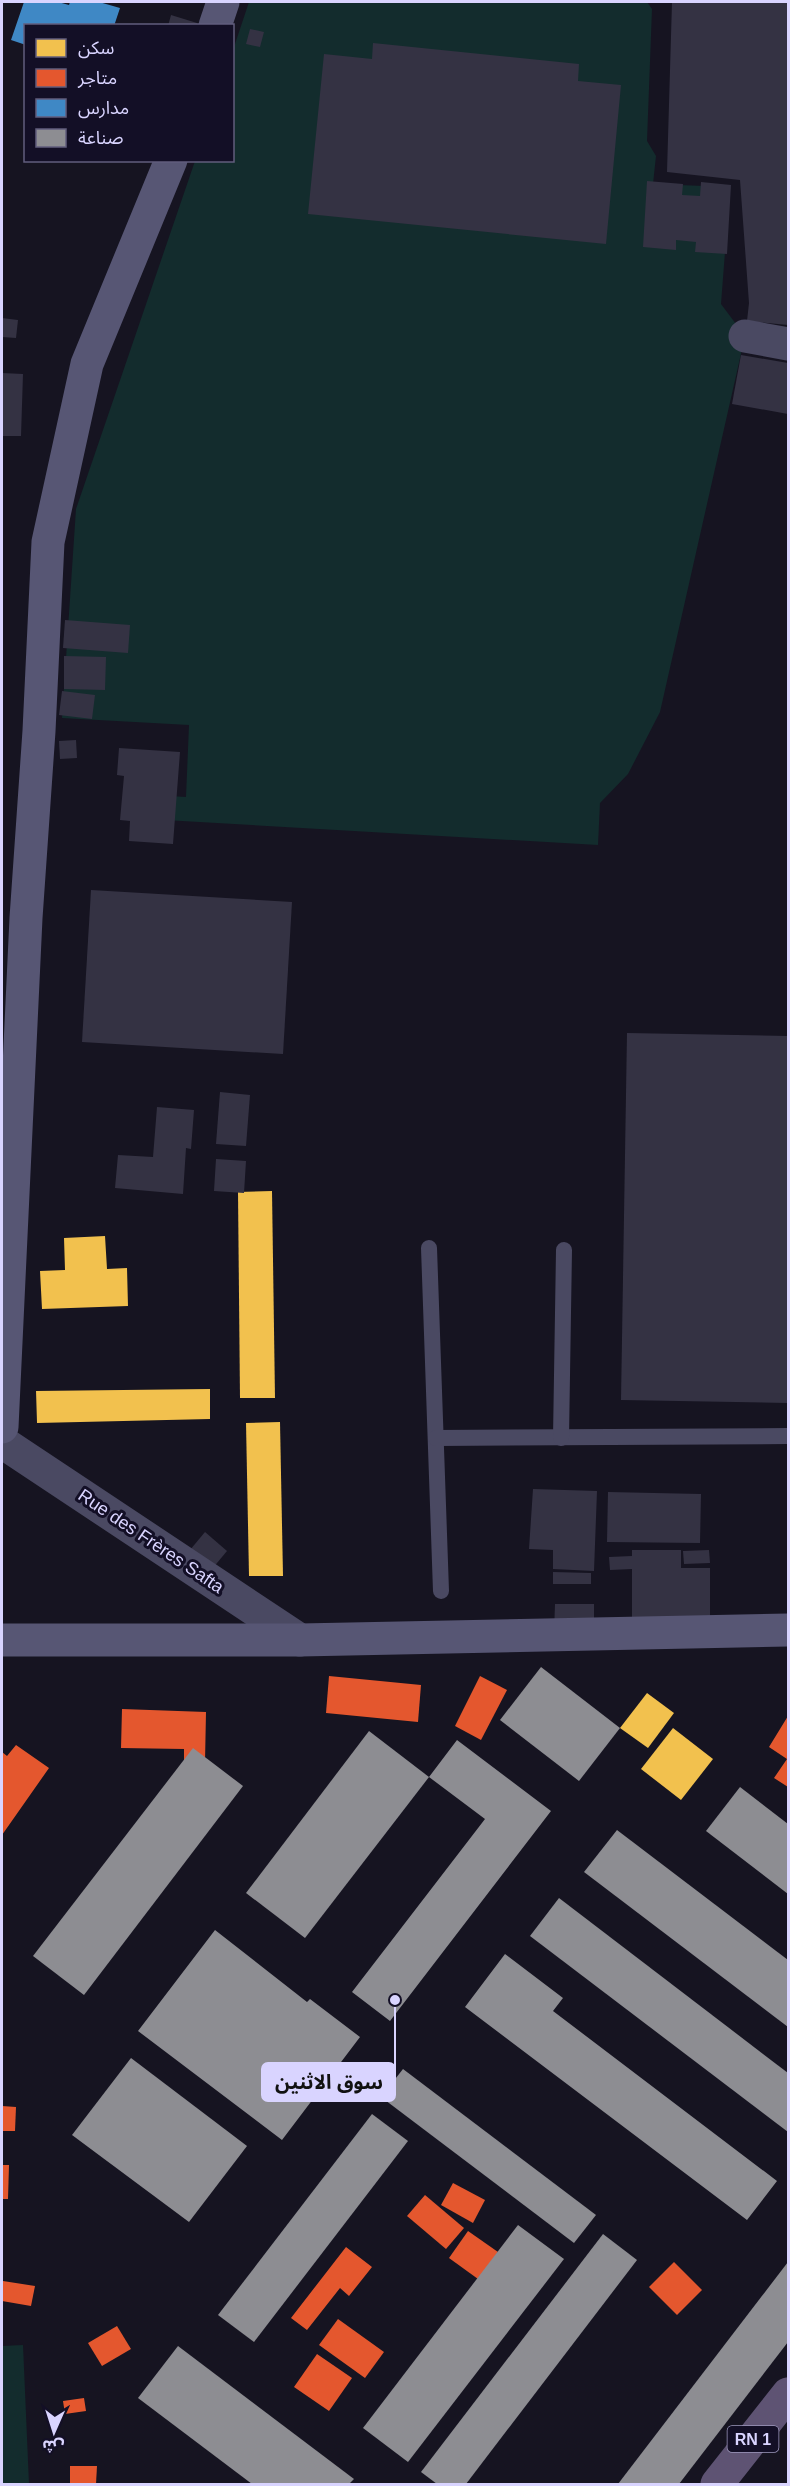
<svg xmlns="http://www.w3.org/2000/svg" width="790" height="2486" font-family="Arial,'Noto Sans Arabic',sans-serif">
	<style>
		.green { fill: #132c2d }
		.homes { fill: #f2c14e }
		.shops { fill: #e4572e }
		.schools { fill: #3f88c5 }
		.industry { fill: #8d8d92 }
		.building { fill: #343243 }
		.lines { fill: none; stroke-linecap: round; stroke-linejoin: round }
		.service { stroke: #4a4962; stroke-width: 16 }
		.minor { stroke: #4a4962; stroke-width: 33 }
		.secondary { stroke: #575674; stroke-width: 33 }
		.primary { stroke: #5e5373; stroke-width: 33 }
		.labels { text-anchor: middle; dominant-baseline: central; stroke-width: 6; stroke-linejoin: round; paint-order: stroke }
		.shield { fill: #130f26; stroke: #9e99be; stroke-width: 1.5 }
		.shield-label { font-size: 16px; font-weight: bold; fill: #d9d4ff }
		.street-label { font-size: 18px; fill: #d9d4ff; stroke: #130f26 }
		.leader { fill: none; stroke: #d9d4ff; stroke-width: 2 }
		.callout-dot { fill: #d9d4ff; stroke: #130f26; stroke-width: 2 }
		.callout { fill: #d9d4ff; stroke: #d9d4ff; stroke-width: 2 }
		.callout-label { font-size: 20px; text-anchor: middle; font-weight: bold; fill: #111 }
	</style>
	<rect width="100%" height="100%" fill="#161421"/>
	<g class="green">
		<path d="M249,2H647L652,9L647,141L656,156L653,184L730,187L721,304L745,336L660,712L628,774L600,803L598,845L130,818L135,794L186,797L189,725L62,718L76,509L195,161L232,160L233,50Z"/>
		<path d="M23,2345L29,2484H2V2346Z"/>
	</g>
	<g class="homes">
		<path d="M272,1191L275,1398H240L238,1192Z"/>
		<path d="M105,1236L107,1269L127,1268L128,1306L42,1309L40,1271L65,1270L64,1238Z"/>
		<path d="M210,1389V1419L37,1423L36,1391Z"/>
		<path d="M280,1422L283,1576H249L246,1423Z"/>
		<path d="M647,1693L674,1713L648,1748L620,1728Z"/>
		<path d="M673,1728L713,1759L681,1800L641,1769Z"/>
	</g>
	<g class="shops">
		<path d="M329,1676L421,1685L418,1722L326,1713Z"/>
		<path d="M480,1676L507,1690L481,1740L455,1726Z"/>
		<path d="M122,1709L206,1712L205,1762L184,1761V1749L121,1748Z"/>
		<path d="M788,1716V1787L774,1778L787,1759L769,1747Z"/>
		<path d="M16,1745L49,1768L2,1835V1752L7,1756Z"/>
		<path d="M2,2106L16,2107L15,2131H2Z"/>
		<path d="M2,2165H9L8,2199H2Z"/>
		<path d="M453,2183L485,2200L473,2223L441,2205Z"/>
		<path d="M425,2195L464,2228L446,2249L407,2216Z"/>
		<path d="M468,2231L498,2252L478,2279L449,2258Z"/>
		<path d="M346,2247L372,2267L349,2296L340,2288L307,2330L291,2318Z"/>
		<path d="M674,2262L702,2290L677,2315L649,2287Z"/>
		<path d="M3,2281L35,2286L31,2306L2,2301Z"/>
		<path d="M338,2319L384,2352L365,2378L319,2345Z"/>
		<path d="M117,2326L131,2349L102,2366L88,2343Z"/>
		<path d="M317,2354L352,2378L329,2411L294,2387Z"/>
		<path d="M84,2398L86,2411L65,2414L63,2401Z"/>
		<path d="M70,2466H97L96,2484H70Z"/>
	</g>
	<path class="schools" d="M24,2H58L69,5L70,2H99L120,8L114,26H26V45L11,40Z"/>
	<g class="industry">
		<path d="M541,1667L620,1728L579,1781L500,1720Z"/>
		<path d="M369,1731L429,1777L305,1938L246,1893Z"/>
		<path d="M457,1740L551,1811L390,2021L352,1992L485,1819L429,1777Z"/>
		<path d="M193,1748L243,1786L84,1995L33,1956Z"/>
		<path d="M740,1787L788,1824V1894L706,1831Z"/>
		<path d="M617,1830L788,1960V2027L584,1872Z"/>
		<path d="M559,1898L788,2073V2132L530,1936Z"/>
		<path d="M215,1930L307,2002L310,1999L360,2037L282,2140L138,2031Z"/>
		<path d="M505,1954L563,1998L553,2011L777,2181L747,2220L465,2007Z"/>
		<path d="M131,2058L247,2146L189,2222L72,2135Z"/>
		<path d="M403,2069L596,2215L574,2243L381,2097Z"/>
		<path d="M372,2114L408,2141L254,2342L218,2315Z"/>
		<path d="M518,2225L564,2259L408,2462L363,2428Z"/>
		<path d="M603,2234L637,2260L466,2484H437L421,2472Z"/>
		<path d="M788,2262V2342L679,2484H618Z"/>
		<path d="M178,2346L354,2479L349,2484H252L138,2398Z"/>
	</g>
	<g class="building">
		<path d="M672,2H788V325L747,321L749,303L740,180L667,172Z"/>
		<path d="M171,15L197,23V26H168Z"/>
		<path d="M250,29L264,32L260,47L246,44Z"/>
		<path d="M373,43L579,64L578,81L621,85L606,244L308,214L324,54L372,59Z"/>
		<path d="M647,181L683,184L682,195L700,196L701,182L731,185L727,254L695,252L696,242L676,240V250L643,247Z"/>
		<path d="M2,318L18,320L16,338L2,337Z"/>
		<path d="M741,355L788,363V414L732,404Z"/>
		<path d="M2,373L23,374L21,436H2Z"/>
		<path d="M65,620L130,625L128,653L63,648Z"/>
		<path d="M64,656L106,657L105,690L64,689Z"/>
		<path d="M62,691L95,695L92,719L59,715Z"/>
		<path d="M76,740L77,758L60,759L59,741Z"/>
		<path d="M119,748L180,752L173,844L129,841L130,821L120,820L124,776L117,775Z"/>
		<path d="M91,890L292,902L283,1054L82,1042Z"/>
		<path d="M627,1033L788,1036V1403L621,1400Z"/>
		<path d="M220,1092L250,1095L246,1146L216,1144Z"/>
		<path d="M157,1107L194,1110L191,1149L186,1148L183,1194L115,1188L118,1155L153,1157Z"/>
		<path d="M216,1159L246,1161L244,1193L214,1191Z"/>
		<path d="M533,1489L597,1491L594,1571L553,1569V1550L529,1549Z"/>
		<path d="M608,1492L701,1494L700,1543L607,1542Z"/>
		<path d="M205,1532L227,1551L212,1569L190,1550Z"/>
		<path d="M632,1550H681V1568H710V1630L632,1633V1569L610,1570L609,1557L632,1556Z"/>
		<path d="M709,1550L710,1563L684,1564L683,1551Z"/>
		<path d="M553,1572L591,1573V1584H553Z"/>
		<path d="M555,1604H594V1632H554Z"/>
	</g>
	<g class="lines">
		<g class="service">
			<path d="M429,1248L441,1591"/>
			<path d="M436,1438L788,1436"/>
			<path d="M561,1438L564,1250"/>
		</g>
		<g class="minor">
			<path d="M745,336L788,344"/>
			<path d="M2,1442L300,1640"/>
		</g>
		<g class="secondary">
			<path d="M215,26L223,2"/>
			<path d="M2,1427L26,918L39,731L48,542L87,364L171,160"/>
			<path d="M2,1640H300L788,1630"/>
		</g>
		<path class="primary" d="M717,2484L788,2394"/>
	</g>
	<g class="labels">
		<rect class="shield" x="727.5" y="2426" width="51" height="26" rx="4.5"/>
		<g class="shield-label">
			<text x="753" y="2439">RN 1</text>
		</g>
		<g class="street-label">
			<text transform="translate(151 1541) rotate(34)">Rue des Frères Safta</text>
		</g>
	</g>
	<path class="leader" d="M395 2000L395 2082"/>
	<circle class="callout-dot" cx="395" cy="2000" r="6"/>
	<rect class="callout" x="262" y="2063" width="133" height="38" rx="6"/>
	<g class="callout-label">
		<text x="329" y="2089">ﺳﻮق اﻻﺛﻨﻴﻦ</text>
	</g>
	<rect width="790" height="2486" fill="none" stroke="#d9d4ff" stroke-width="6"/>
	<rect x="24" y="24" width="210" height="138" fill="#130f26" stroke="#625e7d" stroke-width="1.5"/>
	<rect x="36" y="39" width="30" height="18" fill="#f2c14e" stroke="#625e7d" stroke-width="1.5"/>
	<text x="78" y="54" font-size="18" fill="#d9d4ff">سكن</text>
	<rect x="36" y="69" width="30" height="18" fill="#e4572e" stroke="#625e7d" stroke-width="1.5"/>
	<text x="78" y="84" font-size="18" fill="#d9d4ff">متاجر</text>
	<rect x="36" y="99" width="30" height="18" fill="#3f88c5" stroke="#625e7d" stroke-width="1.5"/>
	<text x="78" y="114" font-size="18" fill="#d9d4ff">مدارس</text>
	<rect x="36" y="129" width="30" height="18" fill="#8d8d92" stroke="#625e7d" stroke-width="1.5"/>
	<text x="78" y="144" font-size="18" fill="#d9d4ff">صناعة</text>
	<g transform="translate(54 2432) rotate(183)" stroke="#130f26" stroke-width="4.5" paint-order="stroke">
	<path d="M0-4.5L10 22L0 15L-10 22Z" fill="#d9d4ff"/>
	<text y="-9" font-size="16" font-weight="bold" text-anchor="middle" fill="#d9d4ff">ش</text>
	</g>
</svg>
